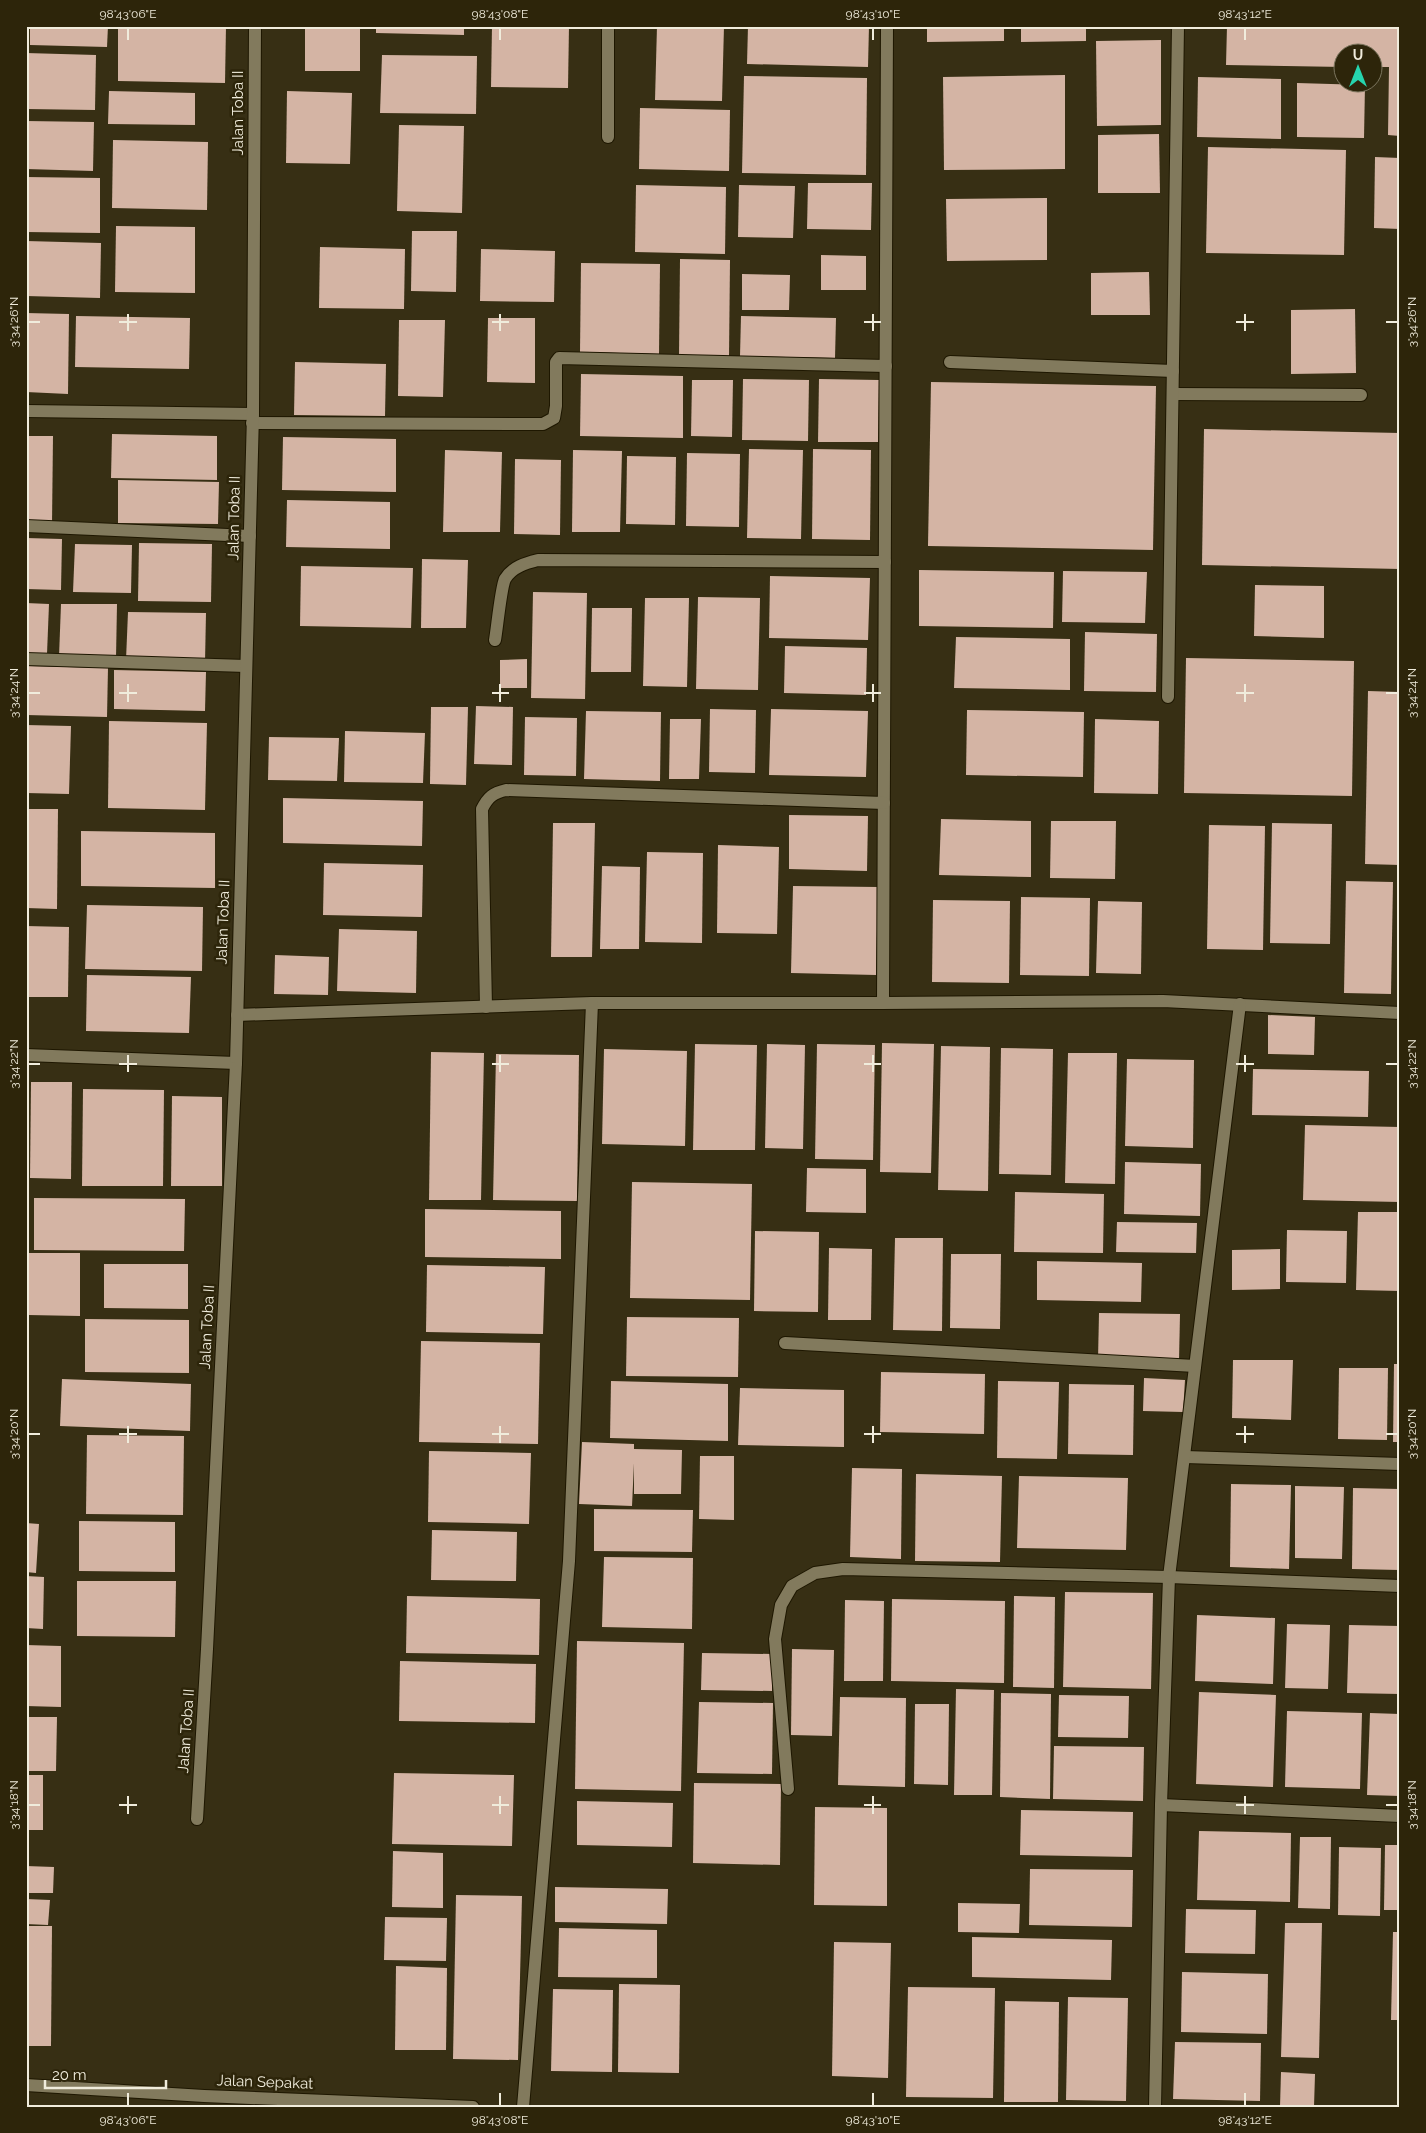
<svg xmlns="http://www.w3.org/2000/svg" width="1426" height="2133" font-family="Raleway,sans-serif">
	<style>
		.building { fill: #d4b4a4 }
		.lines { fill: none; stroke-linecap: round; stroke-linejoin: round }
		.minor-casing { stroke: #1e1700; stroke-width: 14 }
		.minor { stroke: #827a5d; stroke-width: 12 }
		.ticks { fill: none; stroke: #f0ecdc; stroke-width: 2 }
		.labels { text-anchor: middle; dominant-baseline: central; stroke-width: 5; stroke-linejoin: round; paint-order: stroke }
		.street-label { font-size: 15px; fill: #f0ecdc; stroke: #2d250a }
		.neatline { fill: none; stroke: #f0ecdc; stroke-width: 2 }
		.ticks-label { font-size: 12px; text-anchor: middle; fill: #f0ecdc }
	</style>
	<rect width="100%" height="100%" fill="#372f14"/>
	<g class="building">
		<path d="M30,26H108L107,47L30,45Z"/>
		<path d="M118,26H226L225,83L118,81Z"/>
		<rect x="305" y="26" width="55" height="45"/>
		<path d="M376,26H464V35L376,33Z"/>
		<path d="M492,26H569L568,88L491,87Z"/>
		<path d="M657,26H724L722,101L655,100Z"/>
		<path d="M748,26H869L868,67L747,64Z"/>
		<path d="M927,26H1004V41L927,42Z"/>
		<path d="M1021,26H1086V41L1021,42Z"/>
		<path d="M1227,26H1400V136L1388,135L1389,67H1374V52H1344V67L1226,65Z"/>
		<path d="M1161,40V125L1097,126L1096,41Z"/>
		<path d="M26,53L96,55L95,110L26,109Z"/>
		<path d="M382,55L477,56L476,114L380,113Z"/>
		<path d="M1065,75V169L944,170L943,77Z"/>
		<path d="M744,76L867,78L866,175L742,173Z"/>
		<path d="M1198,77L1281,79V139L1197,137Z"/>
		<path d="M1297,83L1365,85L1364,138L1297,137Z"/>
		<path d="M109,91L195,93V125L108,124Z"/>
		<path d="M287,91L352,93L350,164L286,163Z"/>
		<path d="M640,108L730,110L729,171L639,169Z"/>
		<path d="M26,121L94,122L93,171L26,169Z"/>
		<path d="M399,125L464,126L462,213L397,211Z"/>
		<path d="M1159,134L1160,193H1098V135Z"/>
		<path d="M113,140L208,142L207,210L112,208Z"/>
		<path d="M1208,147L1346,150L1344,255L1206,253Z"/>
		<path d="M1375,157L1400,158V229L1374,228Z"/>
		<path d="M26,177L100,178V233L26,232Z"/>
		<path d="M808,183H872L871,230L807,229Z"/>
		<path d="M636,185L726,187L725,254L635,252Z"/>
		<path d="M739,185L795,186L793,238L738,237Z"/>
		<path d="M1047,198V260L947,261L946,199Z"/>
		<path d="M116,226L195,227V293L115,292Z"/>
		<path d="M412,231H457L456,292L411,291Z"/>
		<path d="M26,241L101,243L100,298L26,296Z"/>
		<path d="M320,247L405,249L404,309L319,308Z"/>
		<path d="M481,249L555,251L554,302L480,301Z"/>
		<path d="M821,255L866,256V290H821Z"/>
		<path d="M680,259L730,260L729,356L679,355Z"/>
		<path d="M581,263L660,264L659,354L580,352Z"/>
		<path d="M1149,272L1150,315H1091V273Z"/>
		<path d="M742,274L790,275L789,310H742Z"/>
		<path d="M1355,309L1356,373L1291,374V310Z"/>
		<path d="M26,313L69,314L68,394L26,392Z"/>
		<path d="M76,316L190,318L189,369L75,367Z"/>
		<path d="M741,316L836,318L835,358L740,356Z"/>
		<path d="M488,318H535V383L487,382Z"/>
		<path d="M399,320H445L443,397L398,396Z"/>
		<path d="M295,362L386,364L385,416L294,415Z"/>
		<path d="M581,374L683,376V438L580,436Z"/>
		<path d="M743,379L809,380L808,441L742,440Z"/>
		<path d="M819,379L879,380L878,442H818Z"/>
		<path d="M692,380H733L732,437L691,436Z"/>
		<path d="M931,382L1156,386L1153,550L928,546Z"/>
		<path d="M1204,429L1400,433V569L1202,565Z"/>
		<path d="M112,434L217,436V480L111,478Z"/>
		<path d="M26,436H53L52,524L26,523Z"/>
		<path d="M283,437L396,439V492L282,490Z"/>
		<path d="M749,449L803,450L801,539L747,538Z"/>
		<path d="M813,449L871,450L870,540L812,539Z"/>
		<path d="M445,450L502,452L500,532H443Z"/>
		<path d="M573,450L622,451L620,532H572Z"/>
		<path d="M687,453L740,454L739,527L686,526Z"/>
		<path d="M627,456L676,457L675,525L626,524Z"/>
		<path d="M515,459L561,460L560,535L514,534Z"/>
		<path d="M118,480L219,482L218,524L118,523Z"/>
		<path d="M287,500L390,502V549L286,547Z"/>
		<path d="M26,538L62,539L61,590L26,589Z"/>
		<path d="M139,543L212,544L211,602L138,601Z"/>
		<path d="M75,544L132,545L131,593L73,592Z"/>
		<path d="M422,559L468,560L466,628H421Z"/>
		<path d="M301,566L413,568L411,628L300,626Z"/>
		<path d="M919,570L1054,572L1053,628L919,626Z"/>
		<path d="M1063,571L1147,572L1145,623L1062,622Z"/>
		<path d="M770,576L870,578L868,640L769,638Z"/>
		<path d="M1255,585L1324,586V638L1254,636Z"/>
		<path d="M533,592L587,593L585,699L531,698Z"/>
		<path d="M698,597L760,598L758,690L696,689Z"/>
		<path d="M645,598H689L687,687L643,686Z"/>
		<path d="M26,603L49,604L47,654H26Z"/>
		<path d="M61,604H117L116,658L59,657Z"/>
		<path d="M592,608H632L631,672H591Z"/>
		<path d="M128,612L206,613L205,662L126,660Z"/>
		<path d="M1085,632L1157,634L1156,692L1084,691Z"/>
		<path d="M956,637L1070,639V690L954,688Z"/>
		<path d="M785,646L867,648L866,695L784,693Z"/>
		<path d="M1186,658L1354,661L1352,796L1184,793Z"/>
		<path d="M527,659V688H500V660Z"/>
		<path d="M26,666L108,668L107,717L26,715Z"/>
		<path d="M114,670L206,672L205,711L114,709Z"/>
		<path d="M1368,691L1400,692V865L1365,864Z"/>
		<path d="M476,706L513,707L512,765L474,764Z"/>
		<path d="M431,707H468L466,785L430,784Z"/>
		<path d="M710,709L756,710L755,773L709,772Z"/>
		<path d="M771,709L868,711L866,777L769,775Z"/>
		<path d="M967,710L1084,712L1083,777L966,775Z"/>
		<path d="M586,711L661,712L660,781L584,779Z"/>
		<path d="M525,717L577,718L576,776L524,775Z"/>
		<path d="M670,719H701L699,779H669Z"/>
		<path d="M1095,719L1159,721L1158,794L1094,793Z"/>
		<path d="M109,721L207,723L205,810L108,808Z"/>
		<path d="M26,725L71,726L69,794L26,793Z"/>
		<path d="M345,731L425,733L423,783L344,782Z"/>
		<path d="M269,737L339,738L337,781L268,780Z"/>
		<path d="M283,798L423,801L422,846L283,843Z"/>
		<path d="M26,809H58L57,909L26,908Z"/>
		<path d="M789,815L868,816L867,871L789,869Z"/>
		<path d="M941,819L1031,821V877L939,875Z"/>
		<path d="M1051,821H1116L1115,879L1050,878Z"/>
		<path d="M553,823H595L592,957H551Z"/>
		<path d="M1272,823L1332,824L1330,944L1270,943Z"/>
		<path d="M1209,825L1265,826L1263,950L1207,949Z"/>
		<path d="M81,831L215,833V888L81,886Z"/>
		<path d="M718,845L779,847L777,934L717,933Z"/>
		<path d="M647,852L703,853L702,943L645,942Z"/>
		<path d="M324,863L423,865L422,917L323,915Z"/>
		<path d="M602,866L640,867L639,949H600Z"/>
		<path d="M1346,881L1393,882L1391,994L1344,993Z"/>
		<path d="M793,886L878,887L876,975L791,973Z"/>
		<path d="M1398,890H1400V995H1397Z"/>
		<path d="M1021,897L1090,898L1089,976L1020,975Z"/>
		<path d="M933,900L1010,901L1009,983L932,982Z"/>
		<path d="M1098,901L1142,902L1141,974L1096,973Z"/>
		<path d="M87,905L203,907L202,971L85,969Z"/>
		<path d="M26,926L69,927L68,997H26Z"/>
		<path d="M339,929L417,931L416,993L337,991Z"/>
		<path d="M275,955L329,957L328,995L274,994Z"/>
		<path d="M87,975L191,977L189,1033L86,1031Z"/>
		<path d="M1268,1015L1315,1017L1314,1055L1268,1054Z"/>
		<path d="M882,1043L934,1044L931,1173L880,1172Z"/>
		<path d="M695,1044L757,1045L755,1150H693Z"/>
		<path d="M767,1044L805,1045L803,1149L765,1148Z"/>
		<path d="M817,1044L875,1045L873,1160L815,1159Z"/>
		<path d="M941,1046L990,1047L988,1191L938,1190Z"/>
		<path d="M1001,1048L1053,1049L1051,1175L999,1174Z"/>
		<path d="M604,1049L687,1051L685,1146L602,1144Z"/>
		<path d="M431,1052L484,1053L481,1200H429Z"/>
		<path d="M1068,1053H1117L1115,1184L1065,1183Z"/>
		<path d="M496,1054L579,1055L577,1201L493,1200Z"/>
		<path d="M1127,1059L1194,1060L1193,1148L1125,1146Z"/>
		<path d="M1253,1069L1369,1071L1368,1117L1252,1115Z"/>
		<path d="M31,1082H72L71,1179L30,1178Z"/>
		<path d="M83,1089L164,1090L163,1186H82Z"/>
		<path d="M172,1096L222,1097V1186H171Z"/>
		<path d="M1305,1125L1400,1127V1202L1303,1200Z"/>
		<path d="M1125,1162L1201,1164L1200,1216L1124,1214Z"/>
		<path d="M807,1168L866,1169V1213L806,1212Z"/>
		<path d="M632,1182L752,1184L750,1300L630,1298Z"/>
		<path d="M1015,1192L1104,1194L1103,1253L1014,1252Z"/>
		<path d="M34,1198L185,1199L184,1251L34,1250Z"/>
		<path d="M425,1209L561,1211V1259L425,1257Z"/>
		<path d="M1358,1212H1400V1291L1356,1290Z"/>
		<path d="M1117,1222L1197,1223L1196,1253L1116,1252Z"/>
		<path d="M1287,1230L1347,1231L1346,1283L1286,1282Z"/>
		<path d="M755,1231L819,1232L818,1312L754,1311Z"/>
		<path d="M895,1238H943L942,1331L893,1330Z"/>
		<path d="M829,1248L872,1249L871,1320H828Z"/>
		<path d="M1280,1249V1289L1232,1290V1250Z"/>
		<path d="M28,1253H80V1316L28,1315Z"/>
		<path d="M951,1254H1001L1000,1329L950,1328Z"/>
		<path d="M1037,1261L1142,1263L1141,1302L1037,1300Z"/>
		<path d="M104,1264H188V1309L104,1308Z"/>
		<path d="M427,1265L545,1267L543,1334L426,1332Z"/>
		<path d="M1099,1313L1180,1314L1179,1361L1098,1360Z"/>
		<path d="M627,1317L739,1318L738,1377L626,1376Z"/>
		<path d="M85,1319L189,1320V1373L85,1372Z"/>
		<path d="M421,1341L540,1343L538,1444L419,1442Z"/>
		<path d="M1233,1360H1293L1291,1420L1232,1418Z"/>
		<path d="M1394,1364H1400V1442H1393Z"/>
		<path d="M1339,1368H1388L1387,1440L1338,1439Z"/>
		<path d="M881,1372L985,1374L984,1434L880,1432Z"/>
		<path d="M1144,1378L1185,1380L1183,1412L1143,1411Z"/>
		<path d="M62,1379L191,1384L190,1431L60,1426Z"/>
		<path d="M611,1381L728,1384V1441L610,1438Z"/>
		<path d="M998,1381L1059,1382L1057,1459L997,1458Z"/>
		<path d="M1069,1384L1134,1385L1133,1455L1068,1454Z"/>
		<path d="M740,1388L844,1390V1447L738,1445Z"/>
		<path d="M87,1435L184,1436L183,1515L86,1514Z"/>
		<path d="M582,1442L634,1444V1449L682,1450L681,1494H634V1463L632,1506L579,1504Z"/>
		<path d="M429,1451L531,1453L529,1524L428,1522Z"/>
		<path d="M700,1456H734V1520L699,1519Z"/>
		<path d="M852,1468L902,1469L901,1559L850,1557Z"/>
		<path d="M916,1474L1002,1476L1000,1562L915,1561Z"/>
		<path d="M1019,1476L1128,1478L1126,1550L1017,1548Z"/>
		<path d="M1231,1484L1291,1485L1289,1569L1230,1567Z"/>
		<path d="M1295,1486L1344,1487L1342,1559L1295,1558Z"/>
		<path d="M1353,1488L1400,1489V1570L1352,1569Z"/>
		<path d="M594,1509L693,1510L692,1552L594,1551Z"/>
		<path d="M79,1521L175,1522V1572L79,1571Z"/>
		<path d="M26,1523L39,1524L36,1573L26,1572Z"/>
		<path d="M432,1530L517,1532L516,1581L431,1580Z"/>
		<path d="M604,1557L693,1558L692,1629L602,1627Z"/>
		<path d="M26,1576L44,1577L43,1629L26,1628Z"/>
		<path d="M77,1581H176L175,1637L77,1636Z"/>
		<path d="M1065,1592L1153,1593L1151,1689L1063,1687Z"/>
		<path d="M407,1596L540,1599L539,1655L406,1653Z"/>
		<path d="M1014,1596L1055,1597L1054,1688L1013,1687Z"/>
		<path d="M892,1599L1005,1601L1004,1683L891,1681Z"/>
		<path d="M845,1600L884,1601L883,1681H844Z"/>
		<path d="M1197,1615L1275,1618L1273,1684L1195,1681Z"/>
		<path d="M1287,1624L1330,1625L1328,1689L1285,1688Z"/>
		<path d="M1349,1625L1400,1626V1694L1347,1693Z"/>
		<path d="M577,1641L684,1643L681,1791L575,1789Z"/>
		<path d="M26,1645L61,1646V1707L26,1706Z"/>
		<path d="M792,1649L834,1650L832,1736L791,1735Z"/>
		<path d="M702,1653L772,1654V1691L701,1690Z"/>
		<path d="M400,1661L536,1664L535,1723L399,1721Z"/>
		<path d="M956,1689L994,1690L992,1795H954Z"/>
		<path d="M1199,1692L1276,1695L1273,1787L1196,1784Z"/>
		<path d="M1001,1693L1051,1694L1050,1799L1000,1797Z"/>
		<path d="M1059,1695L1129,1696L1128,1738L1058,1737Z"/>
		<path d="M840,1697L906,1698L905,1787L838,1785Z"/>
		<path d="M699,1702L773,1703L772,1774L697,1773Z"/>
		<path d="M915,1704H949L948,1785L914,1784Z"/>
		<path d="M1287,1711L1362,1713L1360,1789L1285,1787Z"/>
		<path d="M1370,1713L1400,1714V1796L1367,1795Z"/>
		<path d="M26,1717H57L56,1771H26Z"/>
		<path d="M1054,1746L1144,1747L1143,1801L1053,1799Z"/>
		<path d="M394,1773L514,1775L512,1846L392,1844Z"/>
		<rect x="26" y="1775" width="17" height="55"/>
		<path d="M694,1783L781,1784L780,1865L693,1863Z"/>
		<path d="M577,1801L673,1803L672,1847L577,1845Z"/>
		<path d="M815,1807L887,1808V1906L814,1905Z"/>
		<path d="M1021,1810L1133,1812L1132,1857L1020,1855Z"/>
		<path d="M1199,1831L1291,1833L1290,1902L1197,1900Z"/>
		<path d="M1300,1837H1331L1330,1909L1298,1908Z"/>
		<path d="M1385,1845H1400V1910H1384Z"/>
		<path d="M1339,1847L1381,1848L1380,1916L1338,1915Z"/>
		<path d="M393,1851L443,1853V1908L392,1907Z"/>
		<path d="M26,1866L54,1867L53,1893H26Z"/>
		<path d="M1030,1869L1133,1870L1132,1927L1029,1925Z"/>
		<path d="M555,1887L668,1889L667,1924L555,1922Z"/>
		<path d="M456,1895L522,1896L518,2060L453,2059Z"/>
		<path d="M26,1899L50,1900L48,1925L26,1924Z"/>
		<path d="M958,1903L1020,1904L1019,1933L958,1932Z"/>
		<path d="M1186,1909L1256,1910L1255,1954L1185,1953Z"/>
		<path d="M385,1917L447,1918L446,1961L384,1960Z"/>
		<path d="M1285,1923H1322L1319,2058L1281,2057Z"/>
		<path d="M26,1926H52L51,2046H26Z"/>
		<path d="M559,1928L657,1930V1978L558,1977Z"/>
		<path d="M1393,1932H1400V2020H1391Z"/>
		<path d="M972,1937L1112,1940L1111,1980L972,1977Z"/>
		<path d="M834,1942L891,1943L888,2078L832,2076Z"/>
		<path d="M396,1966L447,1968L446,2050H395Z"/>
		<path d="M1182,1972L1268,1974L1267,2034L1181,2032Z"/>
		<path d="M619,1984L680,1985L679,2073L618,2072Z"/>
		<path d="M908,1987L995,1988L993,2098L906,2097Z"/>
		<path d="M553,1989L613,1990L612,2072L551,2071Z"/>
		<path d="M1068,1997L1128,1998L1126,2101L1066,2100Z"/>
		<path d="M1005,2001L1059,2002L1058,2102H1004Z"/>
		<path d="M1175,2042L1261,2043L1260,2101L1173,2099Z"/>
		<path d="M1281,2072L1315,2074L1314,2107H1280Z"/>
	</g>
	<g class="lines">
		<g class="minor-casing">
			<g id="minor">
				<path d="M608,26V137"/>
				<path d="M950,362L1173,371"/>
				<path d="M1173,394L1361,395"/>
				<path d="M26,411L253,414"/>
				<path d="M252,423L543,424L554,418L556,406V362L559,358L886,366"/>
				<path d="M26,526L250,536"/>
				<path d="M495,640C497,629 501,587 505,579C512,567 526,563 538,560L885,562"/>
				<path d="M26,659L246,666"/>
				<path d="M1168,697L1178,26"/>
				<path d="M883,1003L887,26"/>
				<path d="M486,1007L482,809C488,797 493,793 506,790L884,803"/>
				<path d="M237,1015L592,1003H883L1163,1001L1400,1013"/>
				<path d="M26,1055L236,1063"/>
				<path d="M785,1343L1195,1366"/>
				<path d="M1185,1457L1400,1464"/>
				<path d="M788,1789L775,1639L781,1605L792,1586L815,1573L843,1569L1169,1577L1400,1586"/>
				<path d="M1161,1805L1400,1816"/>
				<path d="M197,1819L207,1649L236,1063L253,414L255,26"/>
				<path d="M26,2085L204,2096L473,2107"/>
				<path d="M523,2107L569,1561L592,1003"/>
				<path d="M1155,2107L1161,1805L1169,1577L1240,1004"/>
			</g>
		</g>
		<use href="#minor" class="minor"/>
	</g>
	<path class="ticks" d="M128,28V40M500,28V40M873,28V40M1245,28V40M128,314V331M500,314V331M873,314V331M1245,314V331M28,322H40M119,322H137M492,322H509M864,322H881M1236,322H1254M1386,322H1398M128,684V702M500,684V702M873,684V702M1245,684V702M28,693H40M119,693H137M492,693H509M864,693H881M1236,693H1254M1386,693H1398M128,1055V1072M500,1055V1072M873,1055V1072M1245,1055V1072M28,1064H40M119,1064H137M492,1064H509M864,1064H881M1236,1064H1254M1386,1064H1398M128,1426V1443M500,1426V1443M873,1426V1443M1245,1426V1443M28,1434H40M119,1434H137M492,1434H509M864,1434H881M1236,1434H1254M1386,1434H1398M128,1796V1814M500,1796V1814M873,1796V1814M1245,1796V1814M28,1805H40M119,1805H137M492,1805H509M864,1805H881M1236,1805H1254M1386,1805H1398M128,2093V2106M500,2093V2106M873,2093V2106M1245,2093V2106"/>
	<g class="labels">
		<g class="street-label">
			<text transform="translate(238 113) rotate(-90)">Jalan Toba II</text>
			<text transform="translate(234 518) rotate(-89)">Jalan Toba II</text>
			<text transform="translate(223 922) rotate(-88)">Jalan Toba II</text>
			<text transform="translate(207 1327) rotate(-87)">Jalan Toba II</text>
			<text transform="translate(186 1731) rotate(-86)">Jalan Toba II</text>
			<text transform="translate(265 2082) rotate(2)">Jalan Sepakat</text>
		</g>
	</g>
	<rect width="1426" height="2133" fill="none" stroke="#2d250a" stroke-width="55"/>
	<g transform="translate(1358 68)"><circle r="24" fill="#2d250a" stroke="#7b755e"/>
	<path d="M0-4L9 19L0 12L-9 19Z" fill="#26d5ae"/>
	<text y="-8" font-size="14" font-weight="bold" text-anchor="middle" fill="#f0ecdc">U</text>
	</g>
	<path d="M45 2080v8h121v-8" fill="none" stroke="#f0ecdc" stroke-width="2.5"/>
	<text x="52" y="2080" font-size="15" fill="#f0ecdc" stroke="#2d250a" stroke-width="4" paint-order="stroke">20 m</text>
	<rect x="28" y="28" width="1370" height="2078" class="neatline"/>
	<g class="ticks-label">
		<text x="128" y="18">98°43'06"E</text>
		<text x="500" y="18">98°43'08"E</text>
		<text x="873" y="18">98°43'10"E</text>
		<text x="1245" y="18">98°43'12"E</text>
		<text transform="translate(14 322) rotate(-90)" y="4">3°34'26"N</text>
		<text transform="translate(1412 322) rotate(-90)" y="4">3°34'26"N</text>
		<text transform="translate(14 693) rotate(-90)" y="4">3°34'24"N</text>
		<text transform="translate(1412 693) rotate(-90)" y="4">3°34'24"N</text>
		<text transform="translate(14 1064) rotate(-90)" y="4">3°34'22"N</text>
		<text transform="translate(1412 1064) rotate(-90)" y="4">3°34'22"N</text>
		<text transform="translate(14 1434) rotate(-90)" y="4">3°34'20"N</text>
		<text transform="translate(1412 1434) rotate(-90)" y="4">3°34'20"N</text>
		<text transform="translate(14 1805) rotate(-90)" y="4">3°34'18"N</text>
		<text transform="translate(1412 1805) rotate(-90)" y="4">3°34'18"N</text>
		<text x="128" y="2124">98°43'06"E</text>
		<text x="500" y="2124">98°43'08"E</text>
		<text x="873" y="2124">98°43'10"E</text>
		<text x="1245" y="2124">98°43'12"E</text>
	</g>
</svg>
